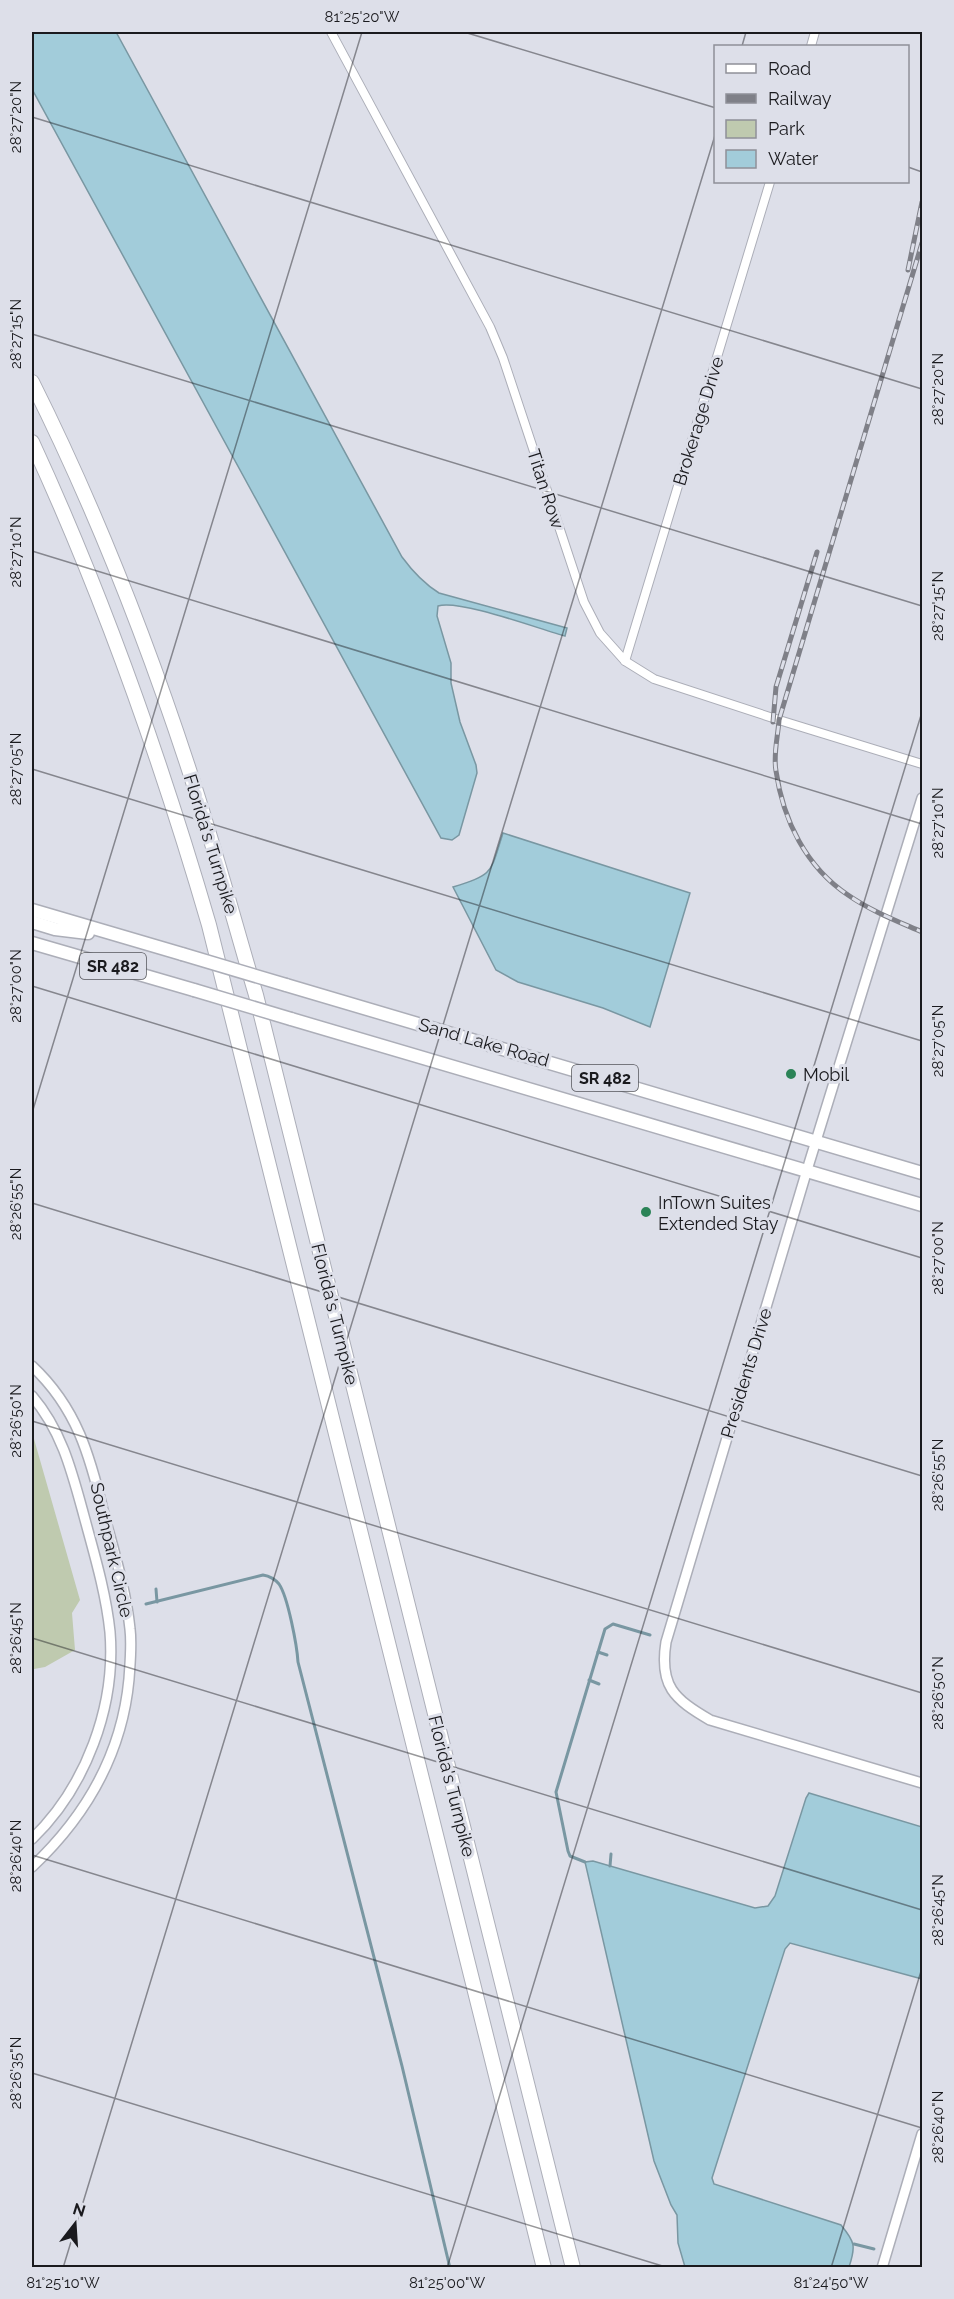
<svg xmlns="http://www.w3.org/2000/svg" width="954" height="2299" font-family="Raleway,sans-serif">
	<style>
		.green { fill: #bfcaaf }
		.water { fill: #a2ccda; stroke: #7997a2; stroke-width: 1.5 }
		.lines { fill: none; stroke-linecap: round; stroke-linejoin: round }
		.stream { stroke: #7997a2; stroke-width: 3 }
		.minor-casing { stroke: #acaeb8; stroke-width: 10 }
		.tertiary-casing { stroke: #acaeb8; stroke-width: 12 }
		.primary-casing { stroke: #acaeb8; stroke-width: 15 }
		.motorway-casing { stroke: #acaeb8; stroke-width: 16 }
		.minor { stroke: #fff; stroke-width: 8 }
		.tertiary { stroke: #fff; stroke-width: 9 }
		.primary { stroke: #fff; stroke-width: 12 }
		.motorway { stroke: #fff; stroke-width: 14 }
		.rail-casing { stroke: #7f8088; stroke-width: 5 }
		.rail { stroke: #dddfe9; stroke-width: 3; stroke-dasharray: 9; stroke-linecap: butt }
		.primary-bridge-casing { stroke: #acaeb8; stroke-width: 15; stroke-linecap: butt }
		.primary-bridge { stroke: #fff; stroke-width: 12 }
		.ticks { fill: none; stroke: #1a1a1e; stroke-width: 1.5; stroke-opacity: 0.45 }
		.poi-dot { fill: #2b8357; stroke: #dddfe9; stroke-width: 2 }
		.labels { text-anchor: middle; dominant-baseline: central; stroke-width: 6; stroke-linejoin: round; paint-order: stroke }
		.shield { fill: #dddfe9; stroke: #54555b; stroke-width: 1.5 }
		.shield-label { font-size: 16px; font-weight: bold; fill: #1a1a1e }
		.street-label { font-size: 18px; fill: #1a1a1e; stroke: #dddfe9 }
		.poi-label { font-size: 18px; fill: #1a1a1e; stroke: #dddfe9; text-anchor: start }
		.neatline { fill: none; stroke: #1a1a1e; stroke-width: 2 }
		.ticks-label { font-size: 15px; text-anchor: middle; fill: #1a1a1e }
	</style>
	<rect width="100%" height="100%" fill="#dddfe9"/>
	<path class="green" d="M32,1432L80,1600L72,1613L75,1650L45,1667L34,1669L32,1673Z"/>
	<g class="water">
		<path d="M32,32H116L402,557C413,572 423,583 439,593L567,628L565,636C539,629 459,599 438,606L437,616L451,663V683L460,722L476,765L477,773L459,835L452,840L441,838L32,89Z"/>
		<path d="M503,833L690,893L650,1027L603,1008L518,982L496,970L453,887C495,874 490,873 503,833Z"/>
		<path d="M809,1793L922,1827V1979L790,1943L785,1949L712,2178L714,2184L841,2225C855,2242 856,2246 849,2267H685L678,2243L677,2215L671,2205L654,2161L585,1862L593,1861L755,1908L768,1906L775,1896L806,1798Z"/>
	</g>
	<g class="lines">
		<g class="stream">
			<path d="M156,1589L157,1602"/>
			<path d="M146,1604L263,1575C269,1576 274,1578 279,1584C288,1597 297,1646 298,1662L402,2066L450,2268"/>
			<path d="M598,1652L607,1655"/>
			<path d="M589,1680L599,1684"/>
			<path d="M585,1862L570,1856L568,1851L556,1792L605,1629L613,1624L650,1635"/>
			<path d="M610,1866L611,1854"/>
			<path d="M854,2244L874,2249"/>
		</g>
		<g class="minor-casing">
			<g id="minor">
				<path d="M331,32L490,327L503,358L584,602L600,633L625,661L654,679L779,720L922,764"/>
				<path d="M811,46L815,32"/>
				<path d="M625,661L770,182"/>
			</g>
		</g>
		<g class="tertiary-casing">
			<g id="tertiary">
				<path d="M922,798L807,1170L666,1642C659,1686 674,1699 710,1720L922,1783"/>
				<path d="M32,1366C77,1408 90,1456 104,1514C114,1552 126,1590 130,1629C132,1645 130,1663 129,1679C122,1754 86,1816 32,1867"/>
				<path d="M32,1396C62,1431 72,1472 84,1516C94,1553 106,1593 110,1632C116,1706 86,1787 32,1839"/>
				<path d="M882,2268L922,2134"/>
			</g>
		</g>
		<g class="primary-casing">
			<g id="primary">
				<path d="M32,910L182,954"/>
				<path d="M32,922L55,929L88,933"/>
				<path d="M32,943L194,990"/>
				<path d="M286,985L922,1173"/>
				<path d="M291,1019L922,1205"/>
			</g>
		</g>
		<g class="motorway-casing">
			<g id="motorway">
				<path d="M32,382C96,510 149,646 193,782C216,853 235,924 256,995L573,2268"/>
				<path d="M32,442C104,598 161,760 209,925L544,2268"/>
			</g>
		</g>
		<use href="#minor" class="minor"/>
		<use href="#tertiary" class="tertiary"/>
		<use href="#primary" class="primary"/>
		<use href="#motorway" class="motorway"/>
		<g class="rail-casing">
			<g id="rail">
				<path d="M922,243L779,720C778,736 773,755 776,771C783,820 806,867 848,895C871,911 897,921 922,932"/>
				<path d="M908,270L922,202"/>
				<path d="M773,722L776,687L817,552"/>
			</g>
		</g>
		<use href="#rail" class="rail"/>
		<g class="primary-bridge-casing">
			<g id="primary-bridge">
				<path d="M182,954L286,985"/>
				<path d="M194,990L291,1019"/>
			</g>
		</g>
		<use href="#primary-bridge" class="primary-bridge"/>
	</g>
	<path class="ticks" d="M464,32L716,108M742,46L746,32M32,117L922,389M908,167L922,172M32,334L922,606M32,551L922,824M32,769L922,1041M32,986L922,1258M32,1113L362,32M32,1203L922,1476M32,1421L922,1693M32,1638L922,1910M32,1855L922,2128M32,2073L669,2268M63,2268L716,132M447,2268L922,712M831,2268L922,1968"/>
	<g class="poi-dot">
		<circle cx="791" cy="1074" r="6"/>
		<circle cx="646" cy="1212" r="6"/>
	</g>
	<g class="labels">
		<g class="shield">
			<rect x="80" y="953" width="66" height="26" rx="4.5"/>
			<rect x="572" y="1065" width="66" height="26" rx="4.5"/>
		</g>
		<g class="shield-label">
			<text x="113" y="966">SR 482</text>
			<text x="605" y="1078">SR 482</text>
		</g>
		<g class="street-label">
			<text transform="translate(698 421) rotate(-73)">Brokerage Drive</text>
			<text transform="translate(546 489) rotate(72)">Titan Row</text>
			<text transform="translate(211 844) rotate(73)">Florida's Turnpike</text>
			<text transform="translate(484 1042) rotate(16)">Sand Lake Road</text>
			<text transform="translate(335 1314) rotate(76)">Florida's Turnpike</text>
			<text transform="translate(746 1373) rotate(-73)">Presidents Drive</text>
			<text transform="translate(112 1550) rotate(77)">Southpark Circle</text>
			<text transform="translate(452 1786) rotate(76)">Florida's Turnpike</text>
		</g>
		<g class="poi-label">
			<text x="803" y="1074">Mobil</text>
			<text x="658" y="1202">InTown Suites<tspan x="658" dy="21">Extended Stay</tspan></text>
		</g>
	</g>
	<rect width="954" height="2299" fill="none" stroke="#dddfe9" stroke-width="66"/>
	<rect x="714" y="45" width="195" height="138" fill="#dddfe9" stroke="#8f9098" stroke-width="1.5"/>
	<rect x="726" y="64" width="30" height="9" fill="#ffffff" stroke="#8f9098" stroke-width="1.5"/>
	<text x="768" y="75" font-size="18" fill="#1a1a1e">Road</text>
	<rect x="726" y="94" width="30" height="9" fill="#7f8088" stroke="#8f9098" stroke-width="1.5"/>
	<text x="768" y="105" font-size="18" fill="#1a1a1e">Railway</text>
	<rect x="726" y="120" width="30" height="18" fill="#bfcaaf" stroke="#8f9098" stroke-width="1.5"/>
	<text x="768" y="135" font-size="18" fill="#1a1a1e">Park</text>
	<rect x="726" y="150" width="30" height="18" fill="#a2ccda" stroke="#8f9098" stroke-width="1.5"/>
	<text x="768" y="165" font-size="18" fill="#1a1a1e">Water</text>
	<g transform="translate(75 2224) rotate(17)" stroke="#dddfe9" stroke-width="4.5" paint-order="stroke">
	<path d="M0-4.5L10 22L0 15L-10 22Z" fill="#1a1a1e"/>
	<text y="-9" font-size="16" font-weight="bold" text-anchor="middle" fill="#1a1a1e">N</text>
	</g>
	<rect x="33" y="33" width="888" height="2233" class="neatline"/>
	<g class="ticks-label">
		<text x="362" y="22">81°25'20"W</text>
		<text transform="translate(16 117) rotate(-90)" y="5">28°27'20"N</text>
		<text transform="translate(16 334) rotate(-90)" y="5">28°27'15"N</text>
		<text transform="translate(938 389) rotate(-90)" y="5">28°27'20"N</text>
		<text transform="translate(16 552) rotate(-90)" y="5">28°27'10"N</text>
		<text transform="translate(938 606) rotate(-90)" y="5">28°27'15"N</text>
		<text transform="translate(16 769) rotate(-90)" y="5">28°27'05"N</text>
		<text transform="translate(938 823) rotate(-90)" y="5">28°27'10"N</text>
		<text transform="translate(16 986) rotate(-90)" y="5">28°27'00"N</text>
		<text transform="translate(938 1041) rotate(-90)" y="5">28°27'05"N</text>
		<text transform="translate(16 1204) rotate(-90)" y="5">28°26'55"N</text>
		<text transform="translate(938 1258) rotate(-90)" y="5">28°27'00"N</text>
		<text transform="translate(16 1421) rotate(-90)" y="5">28°26'50"N</text>
		<text transform="translate(938 1475) rotate(-90)" y="5">28°26'55"N</text>
		<text transform="translate(16 1638) rotate(-90)" y="5">28°26'45"N</text>
		<text transform="translate(938 1693) rotate(-90)" y="5">28°26'50"N</text>
		<text transform="translate(16 1856) rotate(-90)" y="5">28°26'40"N</text>
		<text transform="translate(938 1910) rotate(-90)" y="5">28°26'45"N</text>
		<text transform="translate(16 2073) rotate(-90)" y="5">28°26'35"N</text>
		<text transform="translate(938 2127) rotate(-90)" y="5">28°26'40"N</text>
		<text x="63" y="2288">81°25'10"W</text>
		<text x="447" y="2288">81°25'00"W</text>
		<text x="831" y="2288">81°24'50"W</text>
	</g>
</svg>
